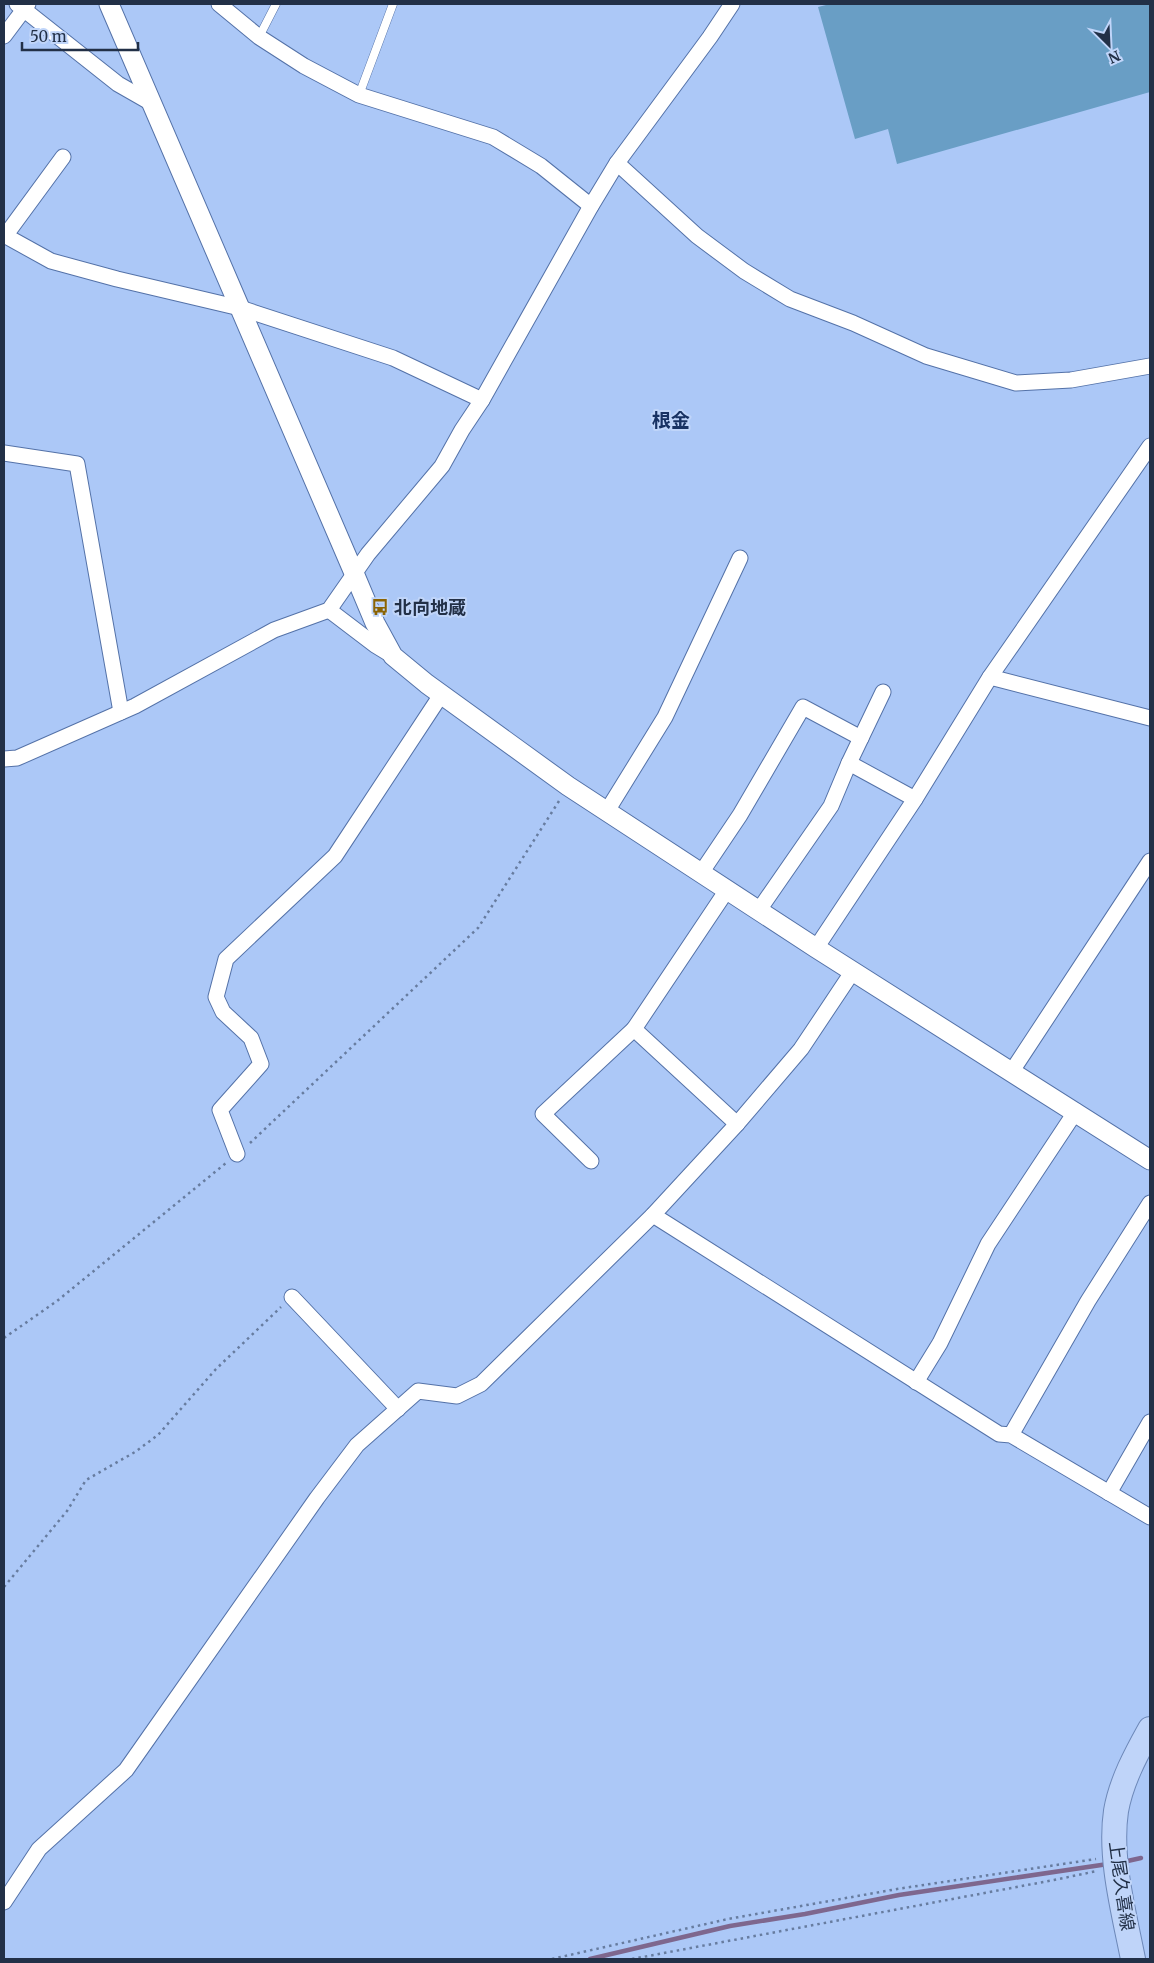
<svg xmlns="http://www.w3.org/2000/svg" width="1154" height="1963" font-family="Merriweather,'Noto Sans JP',serif">
	<style>
		.lines { fill: none; stroke-linecap: round; stroke-linejoin: round }
		.stream { stroke: #7e678e; stroke-width: 4.5 }
		.building { fill: #699ec5 }
		.service-casing { stroke: #5472a8; stroke-width: 9 }
		.minor-casing { stroke: #5472a8; stroke-width: 17 }
		.tertiary-casing { stroke: #5472a8; stroke-width: 21 }
		.primary-casing { stroke: #6d88b8; stroke-width: 26 }
		.path { stroke: #677c9f; stroke-width: 2.5; stroke-dasharray: 2.5 4; stroke-linecap: butt }
		.service { stroke: #fff; stroke-width: 8 }
		.minor { stroke: #fff; stroke-width: 15 }
		.tertiary { stroke: #fff; stroke-width: 19 }
		.primary { stroke: #bfd4f9; stroke-width: 24 }
		.labels { text-anchor: middle; dominant-baseline: central; stroke-width: 4; stroke-linejoin: round; paint-order: stroke }
		.poi-label { font-size: 18px; font-weight: bold; fill: #223047; stroke: #c0d5f9; text-anchor: start }
		.street-label { font-size: 18px; fill: #223047; stroke: #c0d5f9 }
		.neighbourhood-label { font-size: 19px; font-weight: bold; fill: #183263; stroke: #c0d5f9 }
	</style>
	<rect width="100%" height="100%" fill="#acc8f7"/>
	<g class="lines">
		<g class="stream">
			<path d="M1123,1862L1141,1858"/>
			<path d="M590,1959L730,1926L805,1914L899,1895L1108,1864"/>
		</g>
	</g>
	<path class="building" d="M830,4H1150V92L897,164L888,129L855,139L818,7Z"/>
	<g class="lines">
		<g class="service-casing">
			<g id="service">
				<path d="M259,37L276,4"/>
				<path d="M359,95L393,4"/>
			</g>
		</g>
		<g class="minor-casing">
			<g id="minor">
				<path d="M17,4L118,84L153,104"/>
				<path d="M219,4L259,37L304,66L359,95L493,137L541,166L591,206"/>
				<path d="M4,36L28,4"/>
				<path d="M617,163L697,236L744,271L790,299L853,323L926,356L1016,383L1071,380L1150,366"/>
				<path d="M4,235L51,261L117,279L240,308L393,358L482,400"/>
				<path d="M5,236L63,157"/>
				<path d="M4,453L77,464L121,712"/>
				<path d="M329,610L375,645L393,656"/>
				<path d="M990,677L1150,718"/>
				<path d="M4,759L17,758L135,706L274,630L329,610L368,554L442,466L462,430L482,400L591,206L617,163L710,37L732,4"/>
				<path d="M849,763L915,799"/>
				<path d="M607,811L665,717L740,558"/>
				<path d="M701,873L740,815L803,707L861,738"/>
				<path d="M759,910L831,806L849,763L883,692"/>
				<path d="M816,948L915,799L990,677L1150,446"/>
				<path d="M634,1029L727,890"/>
				<path d="M1012,1071L1150,861"/>
				<path d="M237,1154L220,1110L261,1064L251,1038L223,1012L216,997L226,959L335,856L441,695"/>
				<path d="M591,1161L543,1114L634,1029L737,1124"/>
				<path d="M653,1215L999,1434L1011,1435L1150,1517"/>
				<path d="M292,1297L398,1409"/>
				<path d="M916,1382L940,1343L988,1244L1076,1111"/>
				<path d="M1011,1435L1088,1301L1150,1203"/>
				<path d="M1109,1493L1150,1422"/>
				<path d="M4,1902L39,1849L126,1770L317,1498L357,1445L418,1391L457,1396L481,1384L653,1215L737,1124L801,1049L853,971"/>
			</g>
		</g>
		<g class="tertiary-casing">
			<path id="tertiary" d="M109,4L354,573L375,623L393,656L427,684L568,786L816,948L1150,1160"/>
		</g>
		<g class="primary-casing">
			<path id="primary" d="M1133,1959C1124,1913 1109,1858 1116,1811C1121,1782 1136,1754 1150,1729"/>
		</g>
		<g class="path">
			<path d="M250,1143L478,928L559,801"/>
			<path d="M4,1338L57,1301L226,1163"/>
			<path d="M4,1587L67,1511L86,1480L135,1452L158,1435L216,1369L281,1307"/>
			<path d="M552,1959L728,1919L897,1889L1096,1859"/>
			<path d="M632,1959L1054,1880L1097,1871"/>
		</g>
		<use href="#service" class="service"/>
		<use href="#minor" class="minor"/>
		<use href="#tertiary" class="tertiary"/>
		<use href="#primary" class="primary"/>
	</g>
	<defs>
		<g id="bus-bare" transform="scale(1.35)"><path d="M-5-6H5V4H4V6H2V4H-2V6H-4V4H-5ZM-3.5-4V0h7V-4ZM-3.5 1.2v1.5H-2V1.2ZM2 1.2v1.5H3.5V1.2Z" fill="#8b6404" stroke="#c0d5f9" stroke-width="2.5" paint-order="stroke"/></g>
	</defs>
	<g fill-rule="evenodd">
		<use href="#bus-bare" x="380" y="607"/>
	</g>
	<g class="labels">
		<g class="poi-label">
			<text x="394" y="607">北向地蔵</text>
		</g>
		<g class="street-label">
			<text transform="translate(1122 1886) rotate(82)">上尾久喜線</text>
		</g>
		<g class="neighbourhood-label">
			<text x="671" y="420">根金</text>
		</g>
	</g>
	<rect width="1154" height="1963" fill="none" stroke="#223047" stroke-width="10"/>
	<g transform="translate(1109 45) rotate(156)" stroke="#c0d5f9" stroke-width="4" paint-order="stroke">
	<path d="M0-4L9 19L0 12L-9 19Z" fill="#223047"/>
	<text y="-8" font-size="14" font-weight="bold" text-anchor="middle" fill="#223047">N</text>
	</g>
	<path d="M22 42v8h116v-8" fill="none" stroke="#223047" stroke-width="2.5"/>
	<text x="30" y="42" font-size="15" fill="#223047" stroke="#c0d5f9" stroke-width="4" paint-order="stroke">50 m</text>
</svg>
